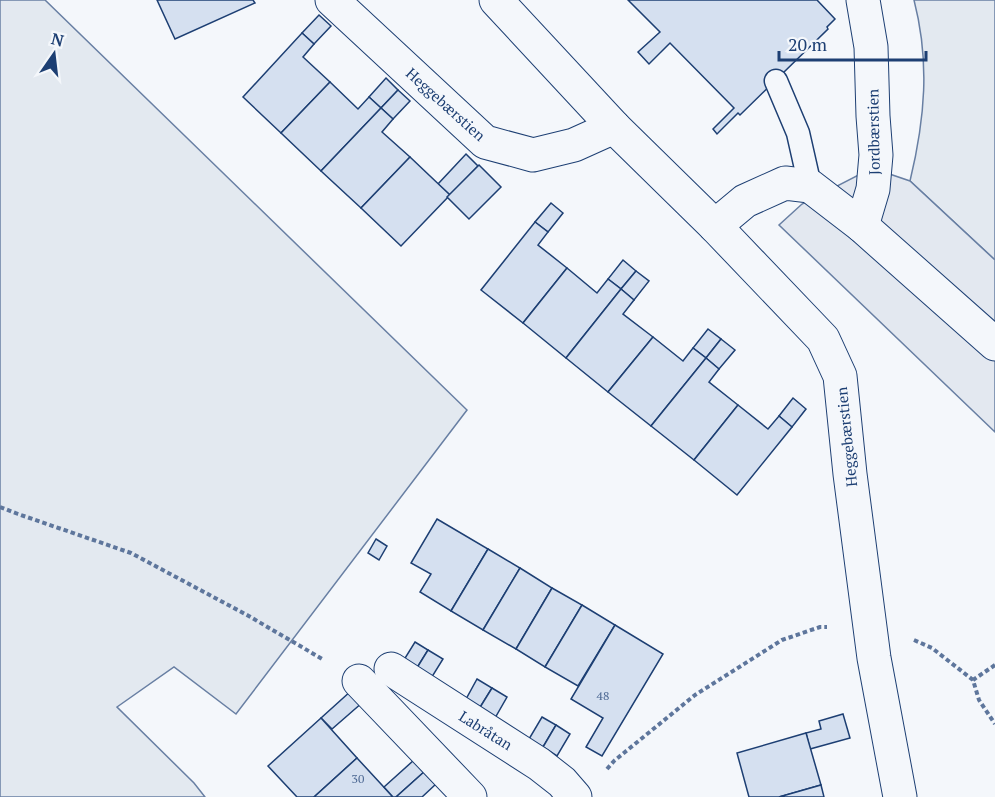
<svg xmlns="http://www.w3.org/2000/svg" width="995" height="797" font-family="'PT Serif',serif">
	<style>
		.green { fill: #e3e9f0; stroke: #687fa3; stroke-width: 1.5 }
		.parking { fill: #e3e8f0; stroke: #687fa3; stroke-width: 1.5 }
		.building { fill: #d5e0f0; stroke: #1d3f73; stroke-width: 1.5 }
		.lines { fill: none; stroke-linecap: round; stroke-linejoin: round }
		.service-casing { stroke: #1d3f73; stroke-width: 25 }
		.minor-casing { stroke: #1d3f73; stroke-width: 35 }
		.path { stroke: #5e769c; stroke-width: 4; stroke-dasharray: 4.5 3; stroke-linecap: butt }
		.service { stroke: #f4f7fb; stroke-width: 22 }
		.minor { stroke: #f4f7fb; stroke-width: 33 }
		.labels { text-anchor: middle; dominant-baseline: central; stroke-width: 4.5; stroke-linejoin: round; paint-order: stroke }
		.number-label { font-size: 12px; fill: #4b6792 }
		.street-label { font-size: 15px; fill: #1d3f73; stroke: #f4f7fb }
	</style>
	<rect width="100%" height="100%" fill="#f4f7fb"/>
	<g class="green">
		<path d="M0,0H45L467,410L236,714L174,667L117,707L194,783L205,797H0Z"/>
		<path d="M914,0H995V260L910,181C925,119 930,62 914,0Z"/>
	</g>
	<path class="parking" d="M872,168L910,181L995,260V432L779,225L802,204Z"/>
	<g class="building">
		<path d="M157,0H253L255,3L175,39Z"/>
		<path d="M628,0H817L835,19L827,27L828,29L740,115L738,113L717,134L713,129L734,108L670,43L649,64L638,52L660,32Z"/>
		<path d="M319,15L331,26L314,44L302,33Z"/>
		<path d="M302,33L314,44L303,57L330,82L281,133L243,97Z"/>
		<path d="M386,78L398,90L381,108L369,97Z"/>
		<path d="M330,82L358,109L369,97L381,108L321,171L281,133Z"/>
		<path d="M398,90L410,101L393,119L381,108Z"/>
		<path d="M381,108L393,119L382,132L410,157L361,208L321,171Z"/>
		<path d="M466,154L478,166L450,195L438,184Z"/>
		<path d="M410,157L450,195L401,246L361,208Z"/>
		<path d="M479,165L501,187L469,219L447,197Z"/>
		<path d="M551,203L563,213L548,232L535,222Z"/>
		<path d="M535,222L548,232L538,245L567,268L523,323L481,290Z"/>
		<path d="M623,260L636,271L621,289L608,279Z"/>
		<path d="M567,268L597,293L608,279L621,289L566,358L523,323Z"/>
		<path d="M636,271L649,281L634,300L621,289Z"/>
		<path d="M621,289L634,300L623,314L653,337L608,392L566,358Z"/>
		<path d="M708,329L721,339L706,358L693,348Z"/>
		<path d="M653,337L683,361L693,348L706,358L651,426L608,392Z"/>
		<path d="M721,339L735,350L719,369L706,358Z"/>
		<path d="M706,358L719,369L709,382L738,405L694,460L651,426Z"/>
		<path d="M793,398L806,409L792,427L779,416Z"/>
		<path d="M738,405L768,429L779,416L792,427L737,495L694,460Z"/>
		<path d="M437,519L488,549L451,611L420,592L431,574L411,563Z"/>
		<path d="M376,539L387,546L379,560L368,553Z"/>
		<path d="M488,549L520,568L483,630L451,611Z"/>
		<path d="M520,568L552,588L516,649L483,630Z"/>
		<path d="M552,588L582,605L545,667L516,649Z"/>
		<path d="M582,605L615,625L578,686L545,667Z"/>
		<path d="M615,625L663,654L602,756L586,747L603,718L571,699Z"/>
		<path d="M415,642L428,650L415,671L402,663Z"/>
		<path d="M428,650L443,659L430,680L415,671Z"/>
		<path d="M477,679L492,688L479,709L465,701Z"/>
		<path d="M492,688L507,697L495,718L479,709Z"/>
		<path d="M352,690L363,702L332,729L321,718Z"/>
		<path d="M843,714L850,738L810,749L806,733L821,729L819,721Z"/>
		<path d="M542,717L556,725L543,747L529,739Z"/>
		<path d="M321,718L357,758L314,797H297L268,766Z"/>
		<path d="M556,725L570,734L557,756L543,747Z"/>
		<path d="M806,733L821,785L779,797H749L737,753Z"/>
		<path d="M357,758L393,797H314Z"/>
		<path d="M414,760L425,771L396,797H393L384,787Z"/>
		<path d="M425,771L436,784L422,797H396Z"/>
		<path d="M821,785L824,797H779Z"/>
	</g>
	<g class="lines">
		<g class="service-casing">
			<path id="service" d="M776,81L798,133L810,186"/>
		</g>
		<g class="minor-casing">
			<g id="minor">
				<path d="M332,0L485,142L533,155L574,145L614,127"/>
				<path d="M496,0L614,127L715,226L823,339L840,376L850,474L874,658L900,797"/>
				<path d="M715,226L745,201L785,183L810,186L862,226L995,344"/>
				<path d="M862,226L873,189L876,155L873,116L871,47L863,0"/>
				<path d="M391,669L539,764L562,782L575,797"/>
				<path d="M359,681L470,797"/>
			</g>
		</g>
		<g class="path">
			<path d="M0,507L18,514L131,553L247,615L324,660"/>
			<path d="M914,640L932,648L973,680"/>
			<path d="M995,665L973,680L979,700L995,724"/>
			<path d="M607,769L614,761L695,695L782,640L820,627H827"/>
		</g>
		<use href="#service" class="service"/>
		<use href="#minor" class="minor"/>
	</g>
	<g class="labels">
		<g class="number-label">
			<text x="603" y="695">48</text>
			<text x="358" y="778">30</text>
		</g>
		<g class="street-label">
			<text transform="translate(446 104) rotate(42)">Heggebærstien</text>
			<text transform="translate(873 132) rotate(-91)">Jordbærstien</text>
			<text transform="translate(846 437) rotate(-96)">Heggebærstien</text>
			<text transform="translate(486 730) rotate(32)">Labråtan</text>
		</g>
	</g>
	<g transform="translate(54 54) rotate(14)" stroke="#f4f7fb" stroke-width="4.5" paint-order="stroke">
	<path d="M0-4.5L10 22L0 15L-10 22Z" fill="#1d3f73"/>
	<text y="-9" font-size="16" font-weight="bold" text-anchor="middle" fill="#1d3f73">N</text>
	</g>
	<path d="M779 51v9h147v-9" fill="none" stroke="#1d3f73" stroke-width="3"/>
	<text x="788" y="51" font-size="18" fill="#1d3f73" stroke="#f4f7fb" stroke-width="4.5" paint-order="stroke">20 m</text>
</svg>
